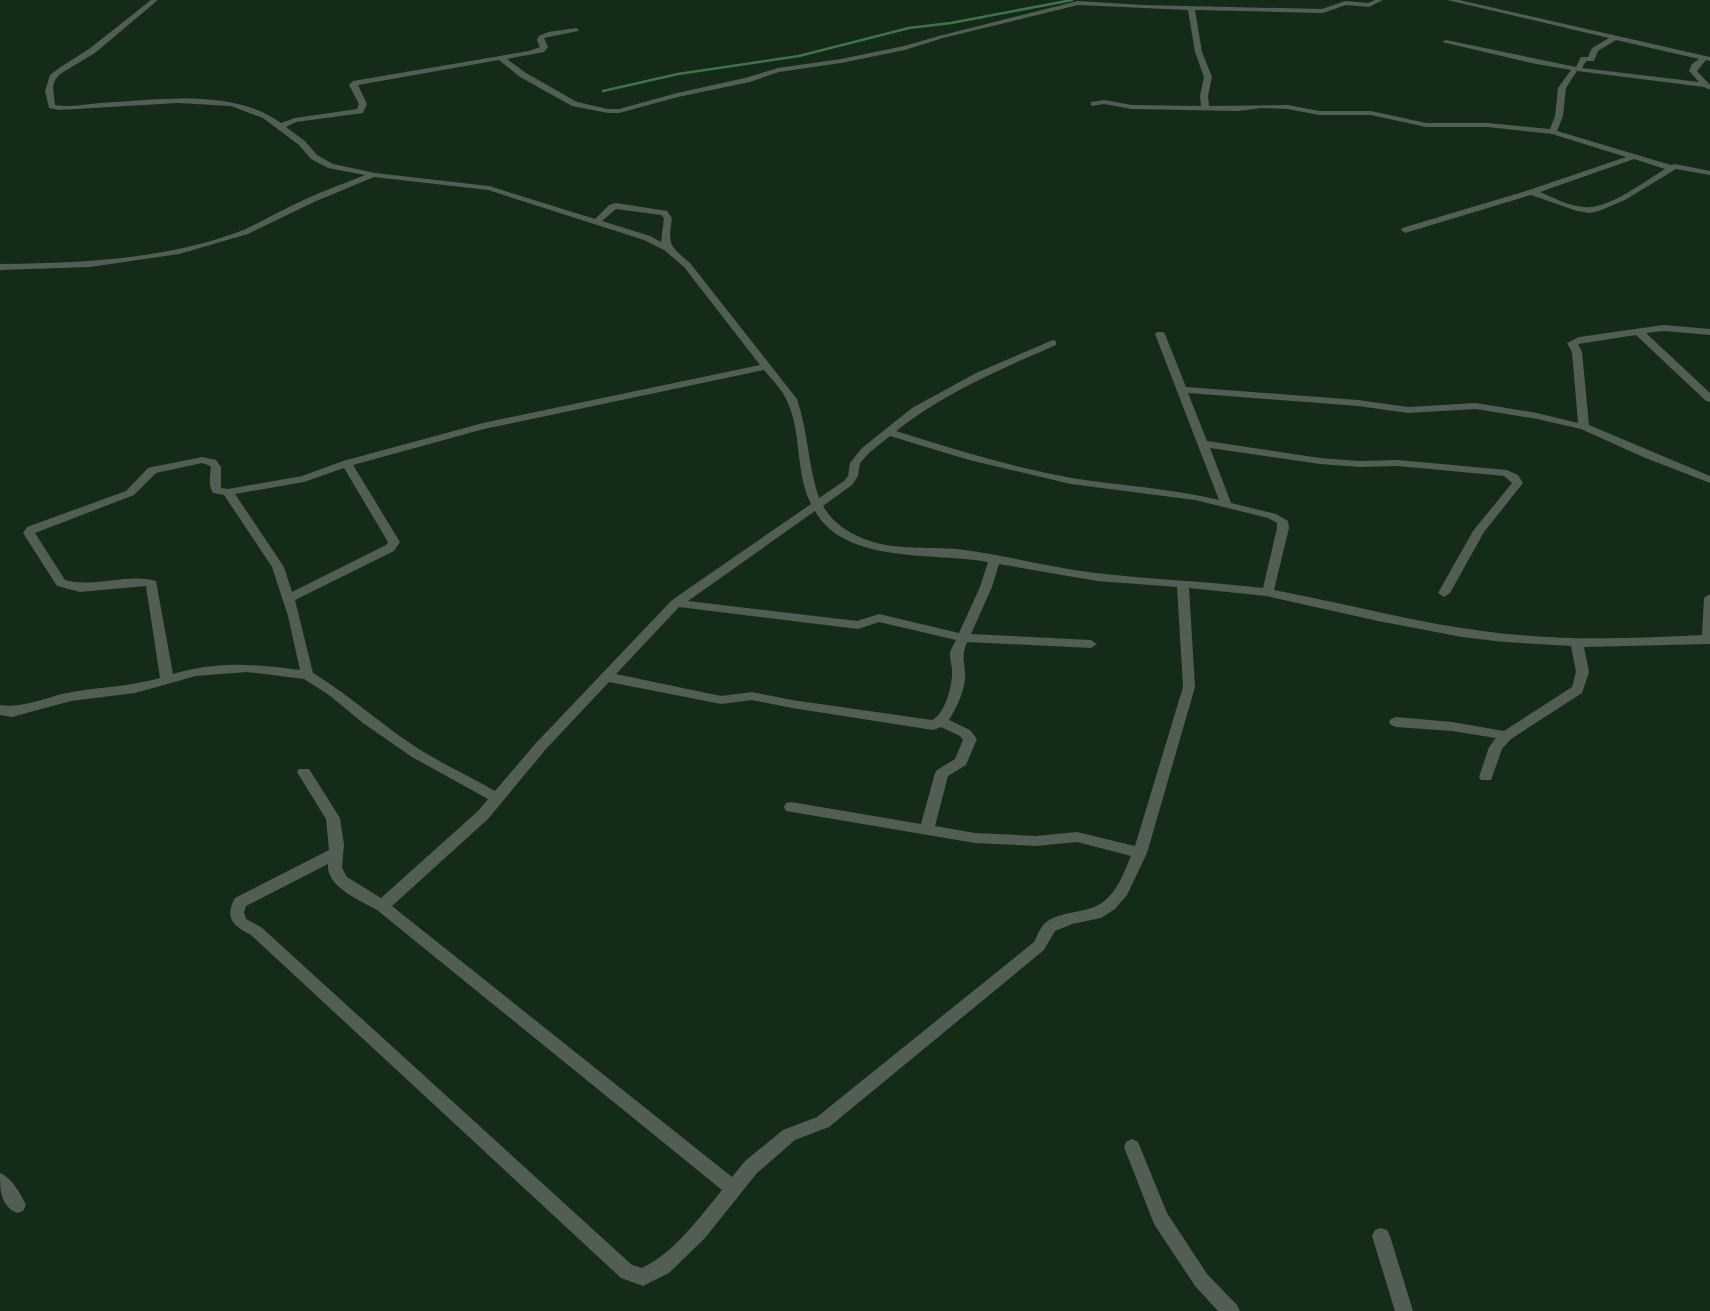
<svg xmlns="http://www.w3.org/2000/svg" width="1710" height="1311" font-family="'Zilla Slab',serif">
	<style>
		.lines { fill: none; stroke-linecap: round; stroke-linejoin: round }
		.stream { stroke: #3f7348; stroke-width: 2.5 }
		.street { fill: #525d53; fill-rule: evenodd }
	</style>
	<rect width="100%" height="100%" fill="#142b18"/>
	<g class="lines">
		<path class="stream" d="M603,91L678,74L799,56L909,28L951,23L1072,0"/>
		<g class="street">
			<path d="M151,0H158L95,53L60,74L55,80L53,87L55,105C69,108 87,104 101,103C157,100 233,88 281,123L295,118L357,109L359,104L349,85L353,81L529,51L540,47L537,40L539,36L548,32L576,28L579,30L578,31L544,38L548,47L544,52L507,59L526,73L577,102L608,109H619L677,93L745,78L778,68L841,59L904,46L939,36L1078,1L1144,5L1322,9L1345,1L1368,3L1375,0H1383L1369,7L1346,5L1323,13L1195,10L1202,52L1212,77L1208,96L1209,106L1288,105L1319,111H1371L1426,123H1488L1550,129L1555,116L1558,88L1571,70L1536,64L1442,42L1446,40L1576,67L1581,57H1588L1592,48L1609,38L1447,0H1459L1710,57V61L1706,60L1697,71L1710,85V89H1708L1704,87L1577,71L1566,88L1563,116L1557,131L1671,165L1675,164L1710,171V175L1676,169L1625,200L1599,211L1590,213L1577,211L1531,195L1405,233L1401,230L1402,228L1529,190L1626,157L1552,134L1488,127H1426L1371,115H1319L1288,109L1262,108L1238,111L1132,109L1104,104L1091,106V102L1104,100L1132,105L1201,106L1200,96L1204,77L1195,52L1188,10L1078,5L943,38L905,50L841,63L779,72L750,82L678,97L619,113H608L572,106L520,77L499,60L358,85L367,104L363,113L296,122L286,127L305,141L317,155L333,164L375,173L489,186L595,219L609,205L616,203L667,211L672,218C668,246 669,245 690,263L797,399C808,431 808,466 819,498L844,481L848,476L850,463L862,448L912,408L976,373L1053,340L1056,341V345C1001,369 944,393 896,431C954,449 1013,468 1072,478C1121,486 1171,488 1219,500L1155,334L1157,332H1163L1165,334L1186,387L1358,400L1408,407L1476,403L1537,413L1578,423L1572,352L1567,343L1579,337L1663,325L1710,329V335L1663,331L1646,333L1710,393V402L1706,401L1636,335L1578,344L1582,352L1589,425L1710,476V483L1643,457L1581,429L1537,419L1476,409L1408,413L1358,406L1188,393L1207,441L1320,458L1359,461L1398,460L1507,470L1518,475L1523,483L1484,532L1450,593L1444,597L1438,593L1473,531L1512,483L1504,476L1398,466L1359,467L1320,464L1210,448L1231,503L1276,514L1288,521L1289,528L1274,590C1344,603 1412,622 1483,631C1555,641 1629,639 1702,635L1704,598L1710,594V644L1584,647L1589,672L1582,693L1511,739L1502,749L1491,780H1481L1479,777L1489,747L1496,738L1452,731L1396,727L1391,725L1389,722L1391,719L1396,717L1452,722L1504,731L1572,687L1576,672L1571,646L1504,642L1462,637L1378,621L1266,596L1189,588L1195,687L1147,853L1127,895L1115,909L1101,918L1072,924L1055,931L1044,950L829,1127L795,1140L757,1173L705,1238L669,1273L643,1286L621,1278L251,935C233,926 224,918 235,898L329,850L326,819L297,772L299,769H309L340,818L344,845L342,868L347,877L381,898L478,811L488,799L412,757L363,723L329,695L304,679L247,672L196,676L135,693L71,701L12,717L0,715V705C24,709 48,696 72,692C102,687 131,686 160,678L146,586L80,592L57,586L23,533L27,527L126,491L148,468L152,467L202,457L216,460L221,467V488L228,489L302,476L343,461L483,423L760,365L684,267L664,250L644,240L488,190L374,177L314,202L248,234L179,254L90,267L0,270V264C79,263 157,260 233,234C253,227 272,215 291,206C315,194 340,185 365,175L328,168L311,159L299,145L263,118L231,106L178,103L59,110L49,108L45,91L50,75L59,68L89,49ZM1616,40L1699,59L1692,64L1689,71L1699,82L1582,68L1586,61H1594L1598,51ZM1634,159L1665,169C1645,181 1608,210 1584,207C1569,206 1554,198 1540,192ZM616,209L661,215L664,218L661,242L650,236L602,221ZM764,370C771,379 783,390 787,401C802,433 795,472 811,504L672,600L536,743L495,791C471,777 445,765 422,751C384,727 351,696 313,673L295,600L394,551L400,542L353,465L484,429ZM890,436L969,460L1071,484L1195,500L1268,518L1277,523V528L1263,588C1207,581 1152,580 1096,573C1052,568 1009,556 965,550C933,546 898,551 867,540C848,533 833,523 823,506L852,485L858,476L860,463L870,452ZM202,463L208,465L211,467C210,477 208,485 213,493L224,495L272,567L288,616L300,670C253,664 219,661 173,674L156,581C127,573 96,588 65,580L35,533L134,495L156,473ZM344,468L388,542L386,545L292,592L284,567L235,494L304,482ZM815,511C845,565 936,552 988,562L980,587L959,633L879,614L857,621L688,601ZM999,564L1097,581L1177,587L1183,687L1135,846L1077,832L1036,836L975,833L935,826L948,776L966,765L977,739L970,730L949,720C956,708 963,695 965,680C966,663 960,659 967,642L1091,648L1097,644L1091,640L971,634L992,587ZM679,607L858,629L879,622L956,640C954,644 950,650 950,655C950,660 952,665 952,671C953,684 945,715 932,720L792,700L752,692L721,696L616,674ZM609,682L721,704L752,700L792,708L933,730L941,727L960,736L963,740L955,759L937,770L935,773L921,824L791,802L786,803L784,807L786,811L975,843L1036,846L1077,842L1131,856C1124,872 1118,891 1103,902C1087,914 1063,910 1046,922C1041,926 1037,936 1034,942L817,1117L783,1130L745,1161L732,1177L392,906L488,819L546,749ZM328,864C326,887 360,900 377,910L722,1190C699,1218 675,1252 642,1268L632,1265L261,927L246,919L244,912L246,906Z"/>
			<path d="M1132,1139L1138,1142L1167,1213L1207,1274L1237,1305L1240,1311H1218L1195,1286L1154,1224L1124,1147L1126,1142Z"/>
			<path d="M0,1173C11,1177 21,1194 26,1205L23,1211L17,1213C0,1206 0,1189 0,1173Z"/>
			<path d="M1381,1228L1387,1230L1390,1236L1413,1311H1395L1372,1236L1375,1230Z"/>
		</g>
	</g>
</svg>
